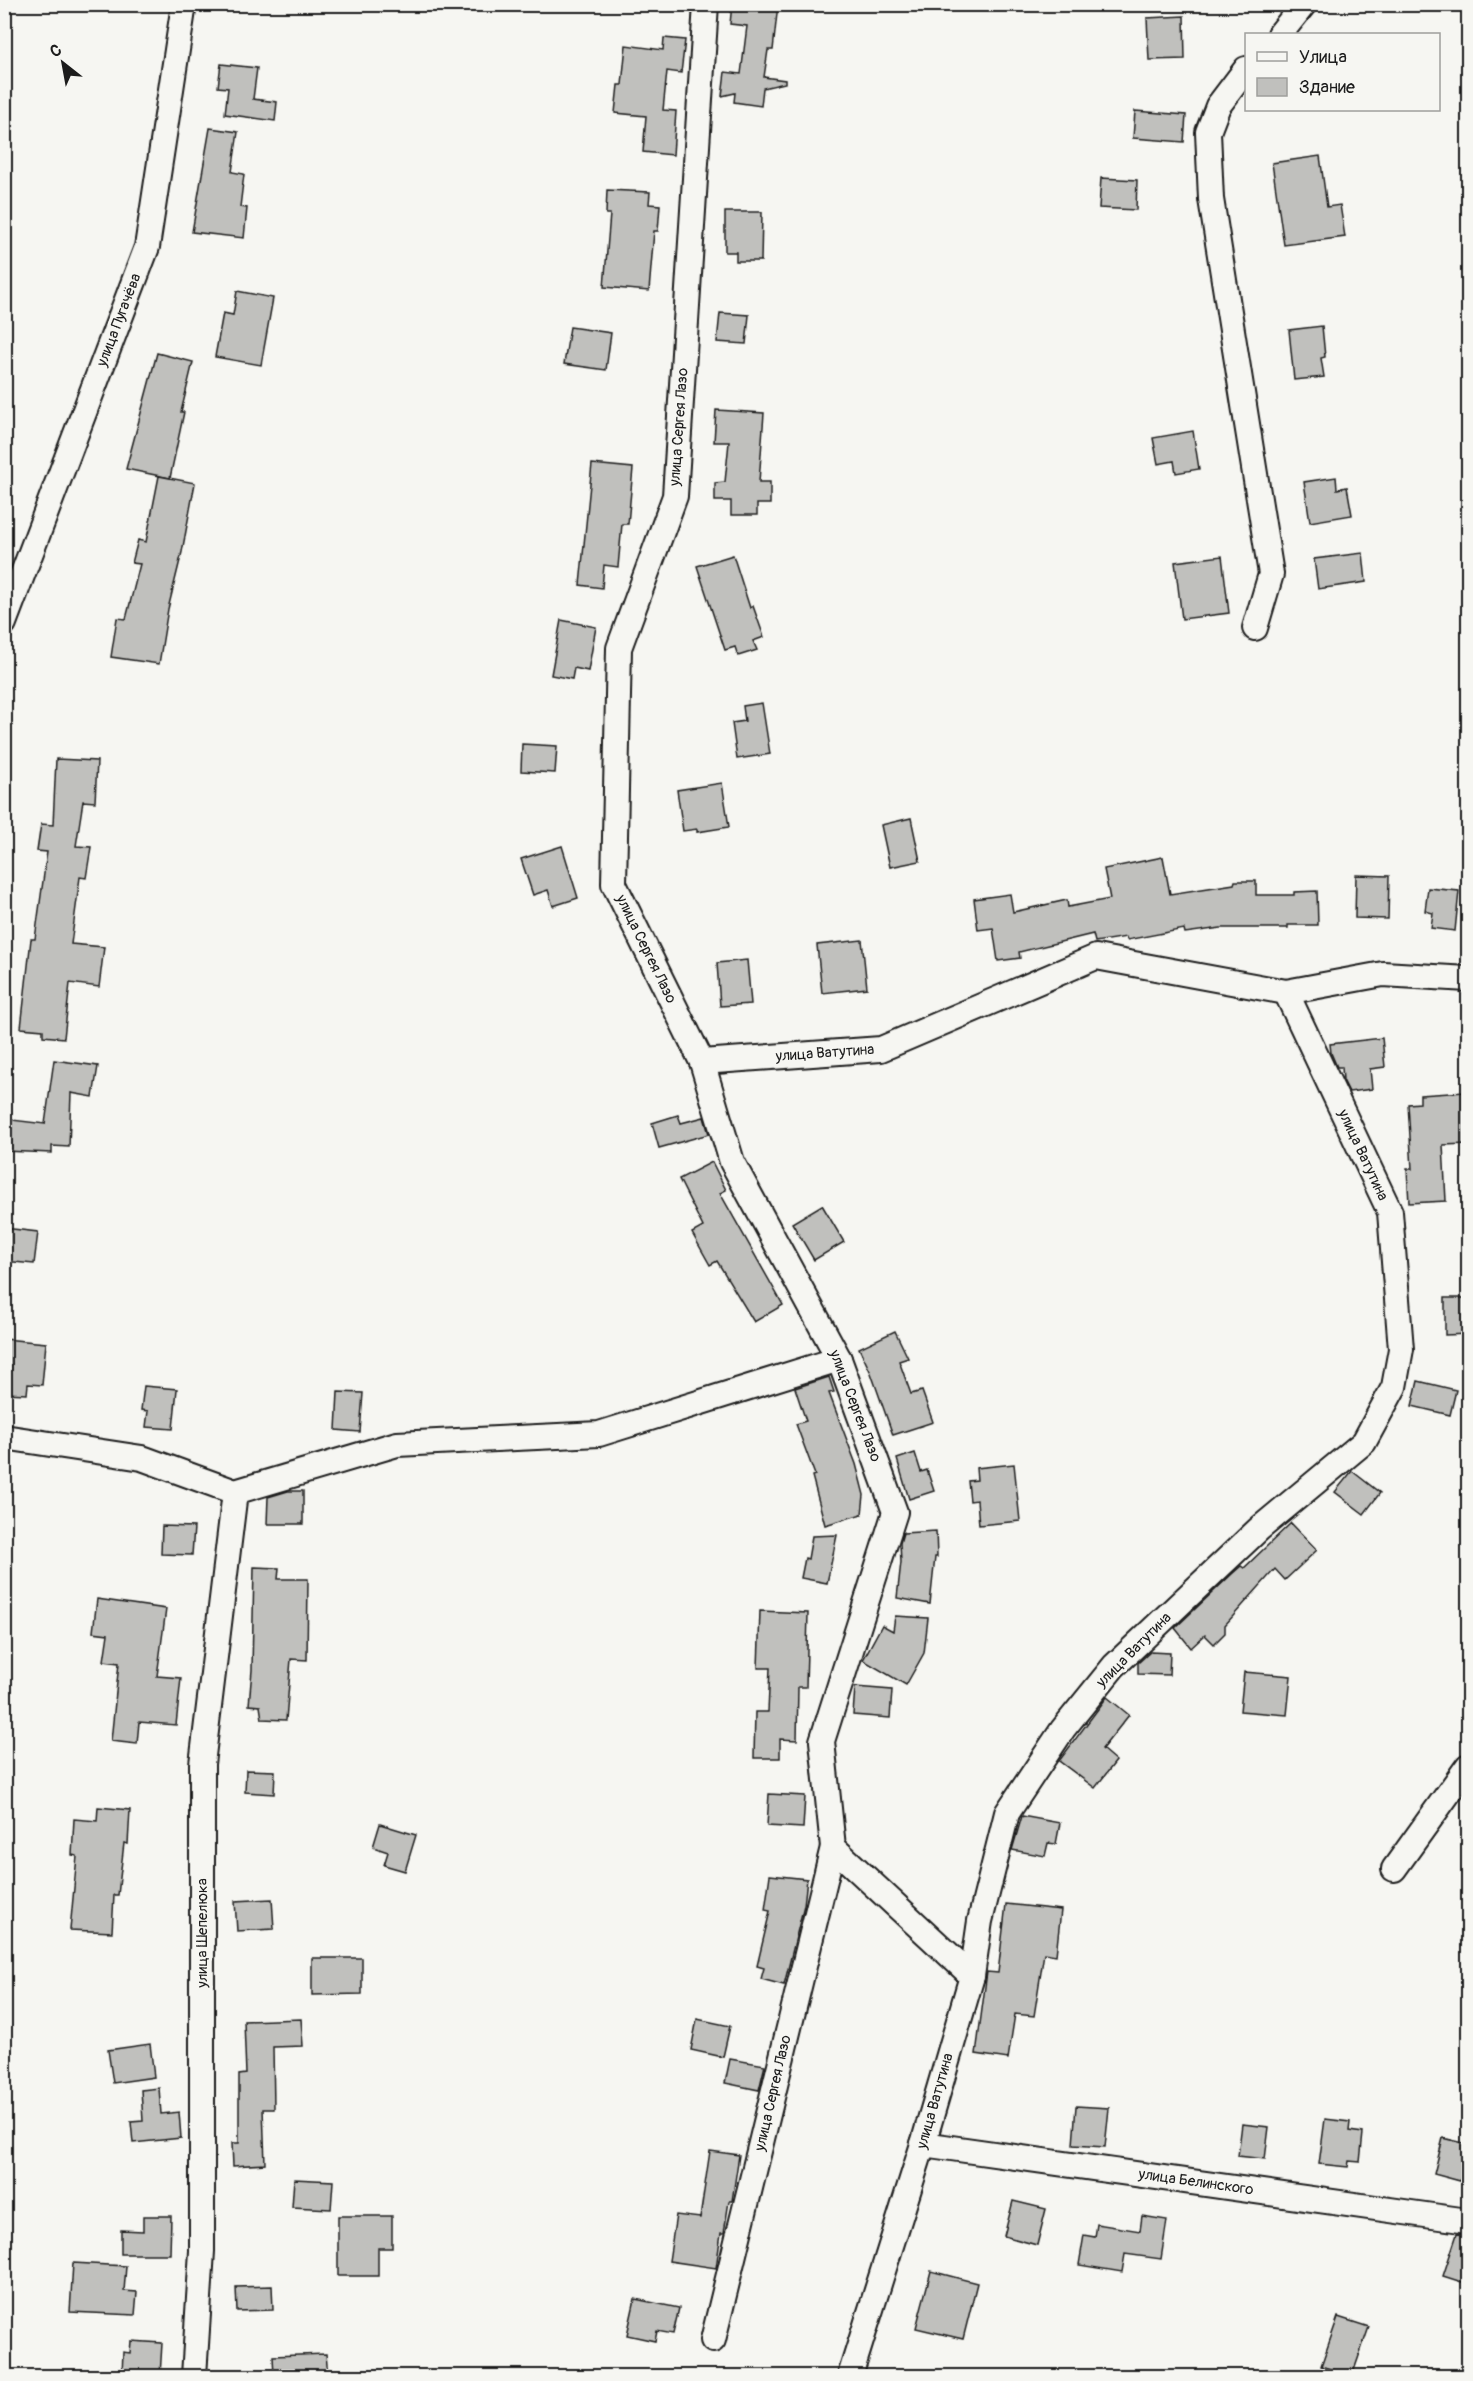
<svg xmlns="http://www.w3.org/2000/svg" width="1473" height="2381" font-family="Pangolin,sans-serif">
	<style>
		.building { fill: #c0c0bd; stroke: #1c1c1c; stroke-width: 1.5 }
		.lines { fill: none; stroke-linecap: round; stroke-linejoin: round }
		.minor-casing { stroke: #1c1c1c; stroke-width: 28 }
		.minor { stroke: #f6f6f2; stroke-width: 24 }
		.labels { text-anchor: middle; dominant-baseline: central; stroke-width: 6; stroke-linejoin: round; paint-order: stroke }
		.street-label { font-size: 15px; fill: #1c1c1c; stroke: #f6f6f2 }
	</style>
	<rect width="100%" height="100%" fill="#f6f6f2"/>
	<filter id="ink" filterUnits="userSpaceOnUse"><feTurbulence type="fractalNoise" baseFrequency=".0167" numOctaves="2"/><feDisplacementMap in="SourceGraphic" scale="12" xChannelSelector="R" yChannelSelector="G"/><feConvolveMatrix kernelMatrix="1 2 1 2 8 2 1 2 1" color-interpolation-filters="sRGB"/></filter>
	<g filter="url(#ink)">
		<g class="building">
			<path d="M732,4H778L773,50H768L764,77L785,80V83L763,88L761,106L734,102L735,93L722,96L725,72L741,74L747,26L730,24Z"/>
			<path d="M1184,16L1185,59L1149,60L1147,18Z"/>
			<path d="M664,38L685,40L681,73L667,71L663,110L676,111L673,155L643,152L646,116L615,113L618,85H622L626,45L663,50Z"/>
			<path d="M221,64L257,68L253,99L277,102L275,121L225,114L228,88L218,87Z"/>
			<path d="M1135,111L1186,115L1184,142L1133,138Z"/>
			<path d="M210,128L238,132L232,172L244,174L240,207L247,208L244,238L192,232Z"/>
			<path d="M1320,156L1327,207L1340,205L1345,237L1284,245L1272,163Z"/>
			<path d="M1101,178L1137,180L1136,210L1099,208Z"/>
			<path d="M607,190L650,192L649,204L660,205L658,231H654L649,291L604,287L610,214H606Z"/>
			<path d="M725,212H762L761,261H736V252H725Z"/>
			<path d="M237,291L273,298L261,365L215,357L223,313L233,315Z"/>
			<path d="M720,313L749,315L746,344L717,342Z"/>
			<path d="M1322,326L1325,357L1321,358L1324,377L1294,380L1289,330Z"/>
			<path d="M570,327L611,333L606,370L564,364Z"/>
			<path d="M157,353L193,362L181,412H184L170,478L126,469Z"/>
			<path d="M716,410L764,413L759,482H770V504H757V515H731V501H715V483L725,482L729,442H714Z"/>
			<path d="M1193,431L1199,469L1176,473L1174,461L1158,464L1153,438Z"/>
			<path d="M592,464L633,468L628,524H622L618,567L604,565L602,588L580,585Z"/>
			<path d="M159,476L195,483L182,552L168,609L159,664L111,657L117,618L126,619L140,564L132,563L138,540L146,542Z"/>
			<path d="M1336,477L1337,489L1347,487L1352,515L1310,522L1304,482Z"/>
			<path d="M1363,553L1366,582L1318,589L1314,559Z"/>
			<path d="M733,555L750,608L753,606L764,637L753,641L757,650L738,656L735,647L725,650L697,566Z"/>
			<path d="M1222,556L1229,613L1182,619L1175,562Z"/>
			<path d="M561,620L596,627L588,671L574,668L572,679L551,675Z"/>
			<path d="M762,703L770,754L737,759L732,723L745,721L743,706Z"/>
			<path d="M522,744L557,746L555,773L521,771Z"/>
			<path d="M56,759L97,761L95,802L83,801L76,846L91,847L86,878L80,877L71,944L104,947L99,987L70,983L64,1038L43,1036V1030L21,1028L31,939H35L47,852L37,851L41,824L53,825Z"/>
			<path d="M722,783L729,827L697,832V829L683,831L677,790Z"/>
			<path d="M911,818L920,861L890,867L881,825Z"/>
			<path d="M562,846L578,898L553,906L548,890L533,895L521,859Z"/>
			<path d="M1163,857L1170,894L1234,884L1235,881H1256V895H1294V892L1317,891L1318,925H1288V928H1221L1185,933L1184,929L1127,940L1126,937L1095,942L1093,934L1019,952L1020,958L998,961L993,928L978,930L974,899L1010,894L1013,912L1067,900L1068,907L1110,899L1104,869Z"/>
			<path d="M1356,875L1389,876L1388,919L1355,918Z"/>
			<path d="M1428,888L1459,891L1455,931L1431,928L1433,913L1425,911Z"/>
			<path d="M862,940L867,988L822,993L817,945Z"/>
			<path d="M747,960L751,1004L720,1006L717,963Z"/>
			<path d="M1382,1038L1385,1067L1370,1069L1372,1089L1349,1092L1343,1080L1342,1067H1337L1331,1053L1330,1044Z"/>
			<path d="M54,1060L98,1066L93,1097L71,1093L69,1147L52,1146V1153L4,1151V1119L45,1124Z"/>
			<path d="M1465,1092L1468,1144L1443,1145L1446,1201L1409,1203L1407,1169H1412L1408,1104L1420,1103V1095Z"/>
			<path d="M678,1115L681,1123L704,1117L709,1134L659,1148L652,1123Z"/>
			<path d="M712,1162L726,1190L720,1193L783,1305L754,1322L717,1261L710,1265L692,1233L703,1227L679,1179Z"/>
			<path d="M822,1205L844,1242L814,1260L792,1223Z"/>
			<path d="M4,1228L38,1232L34,1264L4,1261Z"/>
			<path d="M1445,1298H1468V1334L1445,1335Z"/>
			<path d="M895,1331L908,1358L899,1361L911,1394L922,1391L933,1422L893,1435L871,1373L859,1348Z"/>
			<path d="M4,1339L46,1343L42,1385L28,1384L27,1394L4,1393Z"/>
			<path d="M829,1377L834,1392L829,1393L856,1464L864,1495L862,1514L825,1525L812,1476L815,1475L796,1424L806,1421L795,1388Z"/>
			<path d="M1418,1381L1456,1390L1450,1415L1412,1406Z"/>
			<path d="M144,1386L177,1389L173,1429L146,1427L148,1411L141,1410Z"/>
			<path d="M338,1392L363,1393L360,1432L336,1430Z"/>
			<path d="M915,1453L921,1472L927,1470L934,1491L909,1499L897,1459Z"/>
			<path d="M1014,1464L1020,1521L979,1525L977,1500L970,1501L968,1481L977,1480L976,1468Z"/>
			<path d="M1352,1471L1380,1493L1364,1514L1335,1492Z"/>
			<path d="M288,1491H303V1524H267L268,1497Z"/>
			<path d="M1291,1523L1317,1550L1285,1580L1275,1569L1225,1625V1633L1214,1644L1205,1635L1191,1648L1175,1628L1232,1574L1241,1566L1244,1568Z"/>
			<path d="M162,1526L194,1527L192,1555L161,1554Z"/>
			<path d="M936,1531L937,1557H935L930,1604L897,1598L901,1562L900,1543L903,1533Z"/>
			<path d="M837,1535L827,1583L801,1578L805,1558L808,1559L812,1536Z"/>
			<path d="M254,1567L279,1568L278,1579H308L307,1660L291,1659L286,1720L262,1719L260,1706L249,1705L252,1670Z"/>
			<path d="M97,1599L166,1609L157,1676L181,1678L176,1725L139,1722L137,1744L111,1741L119,1663L104,1661L108,1634L93,1632Z"/>
			<path d="M760,1611L808,1613L806,1687H798L797,1740L780,1739V1758H754L755,1712H768L770,1668H758Z"/>
			<path d="M895,1616L928,1618L924,1653L906,1685L863,1660L882,1625L893,1631Z"/>
			<path d="M1150,1652L1170,1653L1169,1675L1138,1674V1663Z"/>
			<path d="M1244,1672L1291,1676L1287,1715L1240,1711Z"/>
			<path d="M855,1687L892,1690L890,1718L853,1715Z"/>
			<path d="M1107,1697L1129,1715L1102,1749L1116,1761L1095,1788L1059,1761Z"/>
			<path d="M246,1770L275,1771L274,1794L245,1792Z"/>
			<path d="M769,1794L805,1796L803,1828L767,1826Z"/>
			<path d="M98,1807L130,1810L128,1844L124,1843L118,1895H114L112,1932L70,1930L77,1856L72,1855L74,1819L97,1821Z"/>
			<path d="M1022,1816L1060,1823L1056,1844L1048,1843L1045,1856L1012,1850Z"/>
			<path d="M380,1824L416,1835L405,1871L384,1865L388,1852L373,1847Z"/>
			<path d="M770,1875L807,1879L804,1905L784,1985L761,1979L764,1968L757,1966L770,1911L765,1910Z"/>
			<path d="M272,1899L274,1929L237,1931L235,1901Z"/>
			<path d="M1006,1904L1061,1910L1056,1955L1044,1953L1034,2016L1015,2014L1008,2059L976,2054L987,1972L998,1973Z"/>
			<path d="M312,1958H362V1994L312,1995Z"/>
			<path d="M301,2019L303,2046L273,2047L274,2109H263L265,2164L233,2166L232,2143H239V2075L246,2074L244,2021Z"/>
			<path d="M697,2019L730,2026L723,2057L691,2050Z"/>
			<path d="M150,2044L154,2077L113,2083L108,2050Z"/>
			<path d="M730,2059L765,2065L759,2090L725,2083Z"/>
			<path d="M159,2088L161,2114L179,2112L181,2138L133,2143L131,2122L143,2121L141,2090Z"/>
			<path d="M1076,2106L1109,2108L1105,2147L1073,2145Z"/>
			<path d="M1325,2119L1350,2122L1349,2131L1363,2133L1360,2162L1349,2161L1348,2167L1319,2164Z"/>
			<path d="M1242,2124L1269,2127L1265,2159L1238,2156Z"/>
			<path d="M1443,2138L1468,2144L1460,2181L1434,2174Z"/>
			<path d="M710,2151L739,2155L732,2201H729L724,2233H721L716,2268L669,2261L676,2215L700,2218Z"/>
			<path d="M294,2179L333,2181L331,2209L292,2207Z"/>
			<path d="M1013,2201L1046,2209L1037,2245L1004,2236Z"/>
			<path d="M143,2216H171L170,2254H121V2230L143,2231Z"/>
			<path d="M338,2216H392V2248H378V2276H338Z"/>
			<path d="M1142,2216L1167,2220L1161,2259L1125,2254L1122,2272L1079,2265L1084,2235L1095,2237L1097,2224L1140,2231Z"/>
			<path d="M1457,2234L1468,2235V2284L1443,2276Z"/>
			<path d="M73,2263L126,2266L124,2291L137,2292L135,2315L70,2312Z"/>
			<path d="M931,2271L977,2283L963,2339L916,2328Z"/>
			<path d="M272,2286L273,2310L237,2311L236,2287Z"/>
			<path d="M635,2299L679,2308L673,2334L657,2331L655,2341L627,2335Z"/>
			<path d="M1338,2317L1369,2327L1352,2376L1321,2366Z"/>
			<path d="M131,2341L162,2343L160,2376L122,2374L123,2352L130,2353Z"/>
			<path d="M326,2354L328,2376H274L273,2356Z"/>
		</g>
		<g class="lines">
			<g class="minor-casing">
				<g id="minor">
					<path d="M706,4L675,496L619,648L614,884L702,1062L732,1162L839,1359L895,1512L822,1741L833,1847L972,1976"/>
					<path d="M1280,34L1304,4"/>
					<path d="M1246,69L1218,106L1208,132L1211,199L1271,574L1255,628"/>
					<path d="M4,623L147,247L184,4"/>
					<path d="M702,1062L881,1049L1096,957L1286,992L1383,974L1468,979"/>
					<path d="M4,1437L142,1458L235,1492L397,1444L599,1434L839,1359"/>
					<path d="M1394,1869L1468,1766"/>
					<path d="M923,2144L1468,2221"/>
					<path d="M713,2340L833,1847"/>
					<path d="M194,2376L202,2251V1764L235,1492"/>
					<path d="M850,2376L923,2144L972,1976L980,1921L1007,1813L1063,1729L1114,1666L1259,1529L1364,1442L1394,1387L1401,1349L1390,1212L1286,992"/>
				</g>
			</g>
			<use href="#minor" class="minor"/>
		</g>
	</g>
	<g class="labels">
		<g class="street-label">
			<text transform="translate(119 320) rotate(-69)">улица Пугачёва</text>
			<text transform="translate(679 427) rotate(-86)">улица Сергея Лазо</text>
			<text transform="translate(646 949) rotate(64)">улица Сергея Лазо</text>
			<text transform="translate(825 1053) rotate(-4)">улица Ватутина</text>
			<text transform="translate(1363 1155) rotate(65)">улица Ватутина</text>
			<text transform="translate(855 1406) rotate(69)">улица Сергея Лазо</text>
			<text transform="translate(1134 1650) rotate(-45)">улица Ватутина</text>
			<text transform="translate(202 1933) rotate(-90)">улица Шепелюка</text>
			<text transform="translate(773 2093) rotate(-77)">улица Сергея Лазо</text>
			<text transform="translate(935 2101) rotate(-74)">улица Ватутина</text>
			<text transform="translate(1196 2182) rotate(8)">улица Белинского</text>
		</g>
	</g>
	<rect width="1473" height="2381" fill="none" stroke="#f6f6f2" stroke-width="24"/>
	<rect x="12" y="12" width="1449" height="2357" fill="none" stroke="#1c1c1c" stroke-width="2" filter="url(#ink)"/>
	<rect x="1245" y="33" width="195" height="78" fill="#f6f6f2" stroke="#9f9f9c" stroke-width="1.5"/>
	<rect x="1257" y="52" width="30" height="9" fill="#f6f6f2" stroke="#9f9f9c" stroke-width="1.5"/>
	<text x="1299" y="63" font-size="18" fill="#1c1c1c">Улица</text>
	<rect x="1257" y="78" width="30" height="18" fill="#c0c0bd" stroke="#9f9f9c" stroke-width="1.5"/>
	<text x="1299" y="93" font-size="18" fill="#1c1c1c">Здание</text>
	<g transform="translate(63 63) rotate(329)" stroke="#f6f6f2" stroke-width="4.5" paint-order="stroke">
	<path d="M0-4.5L10 22L0 15L-10 22Z" fill="#1c1c1c"/>
	<text y="-9" font-size="16" font-weight="bold" text-anchor="middle" fill="#1c1c1c">С</text>
	</g>
</svg>
